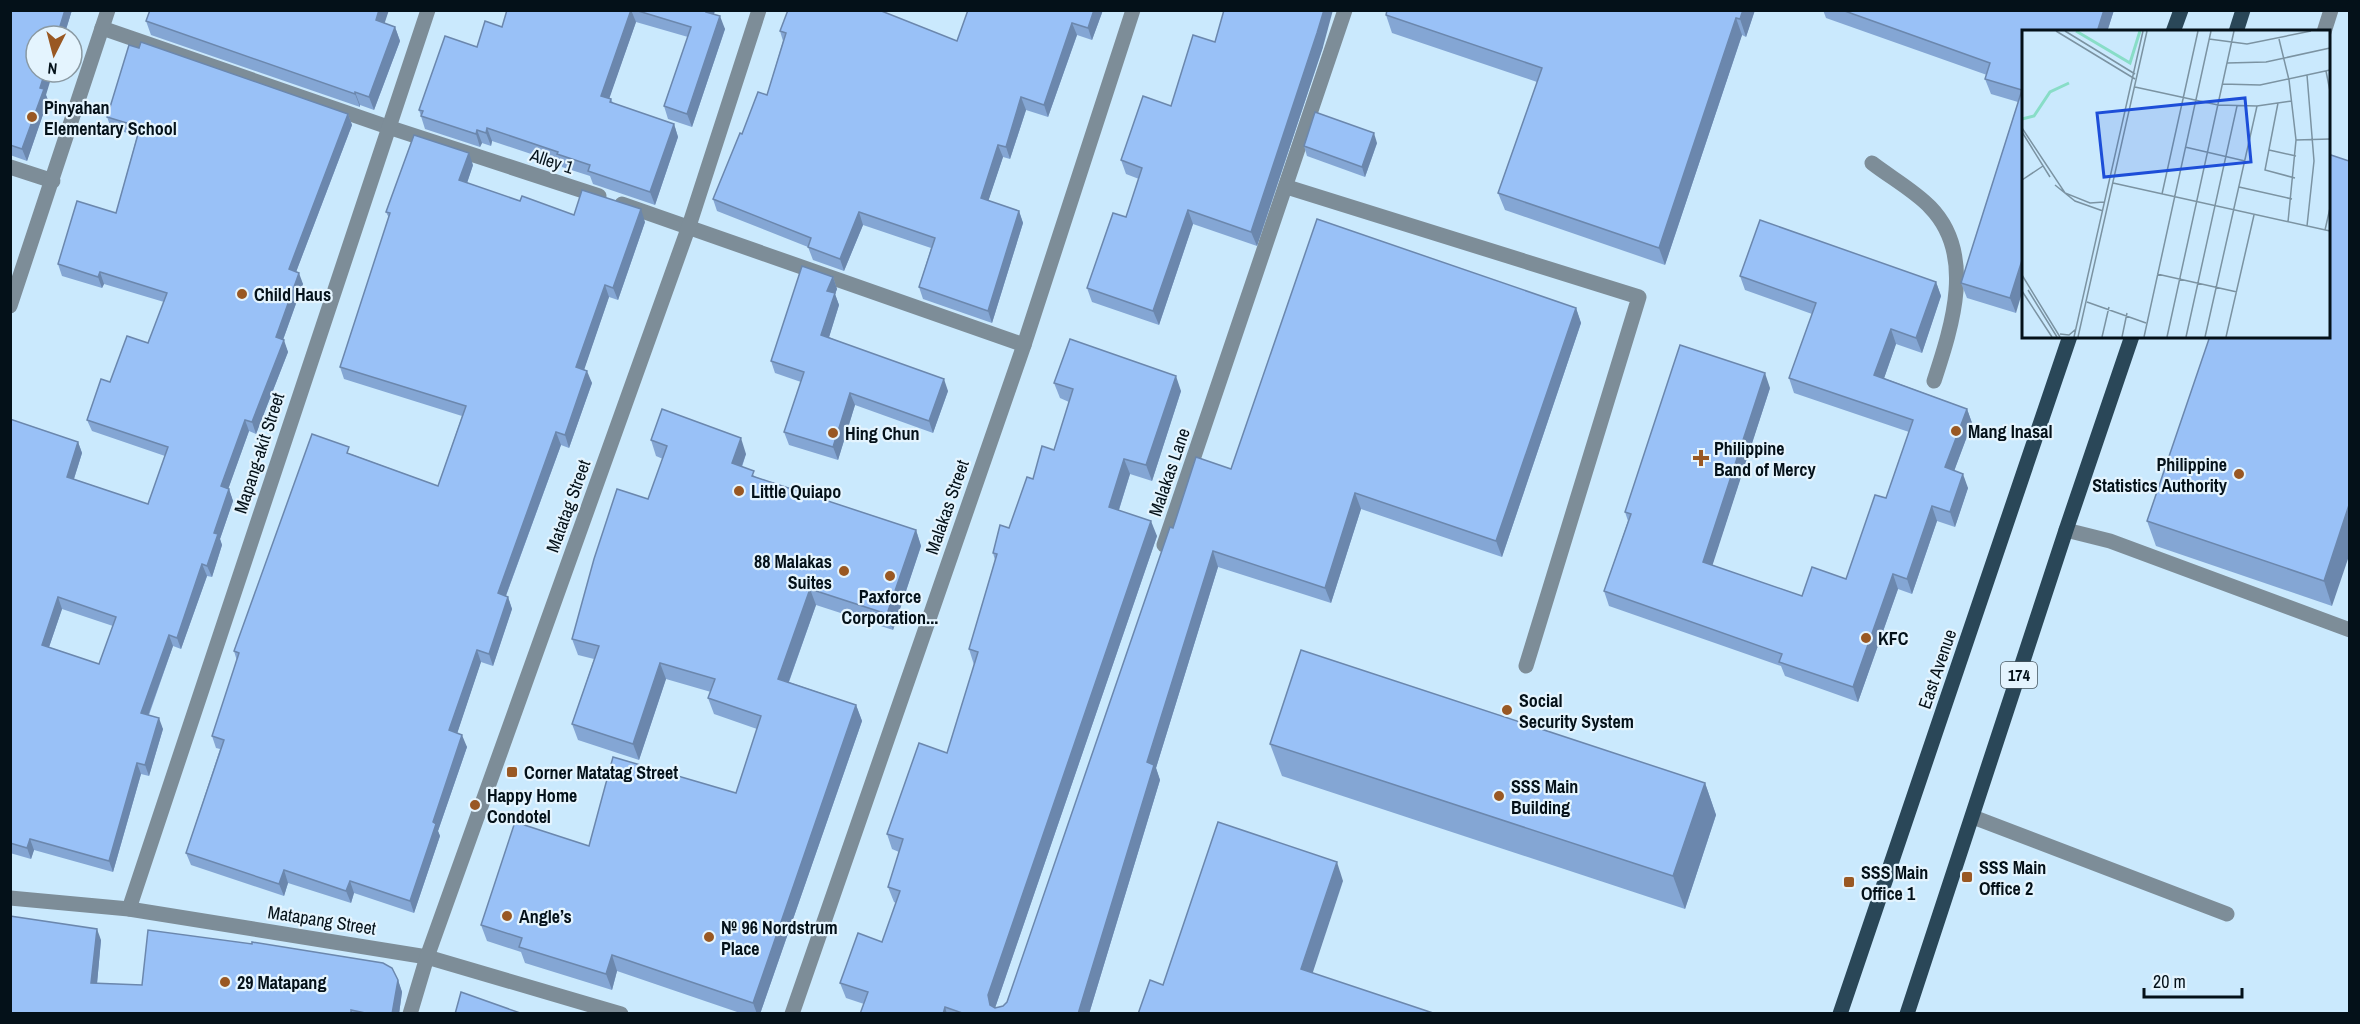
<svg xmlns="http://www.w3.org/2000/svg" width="2360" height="1024" font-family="'Archivo Narrow',sans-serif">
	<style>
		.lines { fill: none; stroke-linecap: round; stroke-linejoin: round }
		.minor { stroke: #7d8d98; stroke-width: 15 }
		.major { stroke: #2a4758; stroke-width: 15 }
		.wall { fill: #84a6d4; fill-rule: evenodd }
		.shaded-wall { fill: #6b87ad }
		.building { fill: #99c1f7; stroke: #6b87ad; stroke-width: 1.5; fill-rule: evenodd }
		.poi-dot { fill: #995823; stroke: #e4f4fe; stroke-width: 2 }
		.labels { text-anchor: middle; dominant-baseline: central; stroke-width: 4.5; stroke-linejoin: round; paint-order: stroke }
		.shield { fill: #e4f4fe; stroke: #47555e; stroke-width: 1.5 }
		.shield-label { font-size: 16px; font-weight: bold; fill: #041119 }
		.poi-label { font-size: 18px; font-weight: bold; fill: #041119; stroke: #e4f4fe; text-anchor: start }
		.street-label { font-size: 18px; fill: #041119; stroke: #e4f4fe }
		.inset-river { fill: none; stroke: #88ddc7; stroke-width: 3 }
		.inset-road { fill: none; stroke: #7b93a2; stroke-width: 1.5 }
		.view { fill: #1d4ed8; fill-opacity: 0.15; stroke: #1d4ed8; stroke-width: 3 }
		.inset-edge { fill: none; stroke: #041119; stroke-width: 3 }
	</style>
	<rect width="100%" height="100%" fill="#cae9fd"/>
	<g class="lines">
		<g class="minor">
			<path d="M102,28L388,127L599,196"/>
			<path d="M2324,32L2331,10"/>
			<path d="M1872,163C1890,177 1915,191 1930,207C1976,254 1952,326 1934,381"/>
			<path d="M10,167L53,181"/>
			<path d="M1287,187L1639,297L1526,666"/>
			<path d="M622,204L1024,345"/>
			<path d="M10,306L108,10"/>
			<path d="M2066,530L2110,541L2350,630"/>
			<path d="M1164,545L1345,10"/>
			<path d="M1973,817L2227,914"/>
			<path d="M10,898L129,909L427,957L621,1014"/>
			<path d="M129,909L428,10"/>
			<path d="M410,1014L427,957L689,226L759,10"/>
			<path d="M792,1014L1024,345L1133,10"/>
		</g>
		<g class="major">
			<path d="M2173,32L2181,10"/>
			<path d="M2236,32L2243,10"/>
			<path d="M1840,1014L2070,336"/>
			<path d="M1907,1014L2066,530L2132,336"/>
		</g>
	</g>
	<g class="wall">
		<path d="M10,10H72L64,36H36L46,95L48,100L27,161L10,155Z"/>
		<path d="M507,10H715L714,14L725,29L692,127L668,119L664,106L688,37L636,22L609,98L611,99L613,103L674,124L678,137L655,205L593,184L590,176L562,167L561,164L492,141L491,146L482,143L480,147L425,129L419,110L477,47L502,27Z"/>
		<path d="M968,10H1103L1092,40L1077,35L1048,117L1026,110L1010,159L1003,157L988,201L1019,211L1023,223L992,323L923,299L919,287L931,248L863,225L844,271L813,260L808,247L717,211L713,199L742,134L767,95L783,41L780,31L957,41Z"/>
		<path d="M1755,10L1746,37L1742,35L1665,265L1505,210L1498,193L1537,82L1392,33L1386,15Z"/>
		<path d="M1823,10H2114L2107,32H2024L2016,313L1967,298L1961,283L2018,102L1991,94L1985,79L1987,75L1826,18Z"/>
		<path d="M146,21L384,23L395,27L400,41L374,110L360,105V107L151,35Z"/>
		<path d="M1215,42L1323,47L1257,246L1193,224L1159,325L1092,302L1087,288L1126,217L1139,179L1126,174L1121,160L1171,106Z"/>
		<path d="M348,114L352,125L296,272L303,284L283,340L288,352L256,434L249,431L228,489H229L233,501L220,539L222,545L212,577L207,576L181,649L173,646L149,715L163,729L149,776L141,774L113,872L34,850L31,859L10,853V419L78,442L82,453L74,479L148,504L165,456L92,431L87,420L110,382L148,343L164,302L104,284L102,288L62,276L58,264L116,213L137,136L111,128L107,117ZM62,609L113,626L99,664L49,647Z"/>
		<path d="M1377,143L1365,177L1307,156L1304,146Z"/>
		<path d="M473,165L467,183L520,201L574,215L645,222L618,300L609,297L584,369L592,383L569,448L561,445L506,596L508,597L512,609L493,666L481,662L457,733L467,747L438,831L440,836L414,913L354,893L351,903L288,883L284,896L191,865L186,853L220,749L216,748L212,736L237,661L234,651L351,454L438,486L462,416L344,379L340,367L389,218L386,212Z"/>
		<path d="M1740,276L1936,282L1941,296L1922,353L1896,344L1884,378L1967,409L1972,423L1954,471L1968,488L1955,527L1937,521L1912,594L1898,589L1858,702L1785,676L1781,666L1609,606L1604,591L1628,521L1625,512L1770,388L1712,565L1802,596L1846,579L1886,498L1909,432L1794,393L1789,378L1812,314L1745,290Z"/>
		<path d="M833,277L837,289L835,294L839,305L829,337L948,391L933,433L855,405L838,460L789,445L784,432L801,382L775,373L771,361Z"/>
		<path d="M1576,308L1581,323L1502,557L1361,509L1331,603L1218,567L1156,768L1160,780L1089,1014H860L864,1004L846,998L840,983L882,942L896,903L894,902L888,887L899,852L892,849L887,834L947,753L974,665L969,649L995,560L993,553L1009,528L1033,479L1054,450L1069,402L1060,398L1054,383L1181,391L1152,481L1130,474L1119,510L1157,536L995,1008L1003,1006L1007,1002L1173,528L1231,469Z"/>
		<path d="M2328,336L2332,606L2156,546L2147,521Z"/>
		<path d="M651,440L746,454L742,467L756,477L916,530L921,546L893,630L816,605L789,682L856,705L862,721L760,1014H743L617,971L612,990L525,963L521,952L487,941L481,925L589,846L736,793L757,729L714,714L708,698L711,692L666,679L639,760L578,740L572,724L594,659L578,655L572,639L648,499L663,459L656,456Z"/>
		<path d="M1270,744L1705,783L1716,815L1685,909L1282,776Z"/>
		<path d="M101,940L97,983L142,985L398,980L402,992L399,1014H10Z"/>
	</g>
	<g class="shaded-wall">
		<path d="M65,10H72L64,36H57Z"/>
		<path d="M379,10H389L381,34L376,20Z"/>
		<path d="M631,10L636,22L606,108L601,96Z"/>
		<path d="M707,10H715L711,25L706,12Z"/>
		<path d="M1094,10H1103L1092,40L1088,28Z"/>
		<path d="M1324,10H1333L1323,47L1257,246L1251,232Z"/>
		<path d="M1743,10H1755L1746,37L1740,19Z"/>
		<path d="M2104,10H2114L2107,32H2097Z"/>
		<path d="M720,16L725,29L692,127L687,114Z"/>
		<path d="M1736,18L1742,35L1665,265L1659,248Z"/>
		<path d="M1072,23L1077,35L1048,117L1044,105Z"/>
		<path d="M395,27L400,41L374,110L369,97Z"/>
		<path d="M45,72H53L46,95L48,100L27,161L22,149Z"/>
		<path d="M355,92L360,105V107L355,94Z"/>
		<path d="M1021,97L1026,110L1010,159L1006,147Z"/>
		<path d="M348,114L352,125L293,280L289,269Z"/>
		<path d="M674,124L678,137L655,205L650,192Z"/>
		<path d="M487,128L492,141L491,146L486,133Z"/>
		<path d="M477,130L482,143L480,147L476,134Z"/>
		<path d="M1374,133L1377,143L1365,177L1362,167Z"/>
		<path d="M998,145L1003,157L985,211L981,198Z"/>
		<path d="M469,153L473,165L464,192L459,180Z"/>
		<path d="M641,209L645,222L618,300L613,288Z"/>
		<path d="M1188,210L1193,224L1159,325L1153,311Z"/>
		<path d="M1019,211L1023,223L992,323L988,311Z"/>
		<path d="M859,212L863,225L844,271L840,259Z"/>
		<path d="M2024,254V286L2016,313L2010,298Z"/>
		<path d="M100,272L104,284L102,288L98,277Z"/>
		<path d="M299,273L303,284L280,348L276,337Z"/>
		<path d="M833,277L837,289L835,294L839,305L826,347L821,335L827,291Z"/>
		<path d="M1936,282L1941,296L1922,353L1916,338Z"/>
		<path d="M605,285L609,297L581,379L576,367Z"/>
		<path d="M1576,308L1581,323L1502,557L1496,541Z"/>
		<path d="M1891,329L1896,344L1880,390L1874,375Z"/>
		<path d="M284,340L288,352L256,434L252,422Z"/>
		<path d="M587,371L592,383L569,448L565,435Z"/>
		<path d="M1765,373L1770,388L1709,576L1703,562Z"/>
		<path d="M1176,376L1181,391L1152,481L1146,465Z"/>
		<path d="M944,379L948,391L933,433L929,421Z"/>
		<path d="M850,393L855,405L838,460L833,447Z"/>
		<path d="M1967,409L1972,423L1950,482L1945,467Z"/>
		<path d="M245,420L249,431L225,498L221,486Z"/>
		<path d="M556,432L561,445L502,606L498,593Z"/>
		<path d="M741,438L746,454L737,479L732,463Z"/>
		<path d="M78,442L82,453L71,488L67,477Z"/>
		<path d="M1124,459L1130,474L1115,522L1109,507Z"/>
		<path d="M1963,474L1968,488L1955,527L1950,512Z"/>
		<path d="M229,489L233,501L220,539L222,545L212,577L207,566L214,533Z"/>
		<path d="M1355,493L1361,509L1331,603L1325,588Z"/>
		<path d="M2349,505V556L2332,606L2324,581Z"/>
		<path d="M1932,506L1937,521L1912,594L1907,579Z"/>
		<path d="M1151,521L1157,536L994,1011L990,1005L988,995Z"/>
		<path d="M916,530L921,546L893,630L887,614Z"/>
		<path d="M1213,551L1218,567L1156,768L1160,780L1089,1014H1078L1147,762Z"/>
		<path d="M202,564L207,576L181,649L177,638Z"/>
		<path d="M1893,574L1898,589L1858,702L1853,687Z"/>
		<path d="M810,589L816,605L784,695L778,679Z"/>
		<path d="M58,597L62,609L46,656L42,645Z"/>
		<path d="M508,597L512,609L493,666L489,654Z"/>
		<path d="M169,635L173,646L145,724L141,713Z"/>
		<path d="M477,650L481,662L454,743L449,730Z"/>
		<path d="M660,663L666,679L639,760L633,744Z"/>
		<path d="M856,705L862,721L760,1014H757L753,1003Z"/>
		<path d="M159,718L163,729L149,776L145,765Z"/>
		<path d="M462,735L467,747L438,831L440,836L414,913L410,901L433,822Z"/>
		<path d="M137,763L141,774L113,872L109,861Z"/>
		<path d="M1705,783L1716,815L1685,909L1673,876Z"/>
		<path d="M30,839L34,850L31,859L27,848Z"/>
		<path d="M1337,862L1343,881L1308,987L1301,969Z"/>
		<path d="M284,870L288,883L284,896L279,884Z"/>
		<path d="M350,881L354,893L351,903L346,891Z"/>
		<path d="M97,929L101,940L96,995L91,983Z"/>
		<path d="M612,955L617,971L612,990L606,974Z"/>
		<path d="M398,980L402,992L399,1014H392Z"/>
		<path d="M945,1007L947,1014H943Z"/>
	</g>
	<g class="building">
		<path d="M10,10H65L57,36H36V72H45L40,88L44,89L22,149L10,145Z"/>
		<path d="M150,10H379L376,20L395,27L369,97L355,92V94L146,21Z"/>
		<path d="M507,10H631L601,96L611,99L610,102L674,124L650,192L588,171L590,165L557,154L558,152L487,128L486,133L477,130L476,134L421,116L423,111L419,110L445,36L477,47L485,21L502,27Z"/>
		<path d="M635,10H707L706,12L720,16L687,114L664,106L691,27Z"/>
		<path d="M788,10H879L957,41L968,10H1094L1088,28L1072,23L1044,105L1021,97L1006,147L998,145L981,198L1019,211L988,311L919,287L935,238L859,212L840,259L808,247L811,238L713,199L740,133L742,134L758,92L767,95L786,33L780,31Z"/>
		<path d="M1224,10H1324L1317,33L1251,232L1188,210L1153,311L1087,288L1113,213L1126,217L1142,168L1121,160L1143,96L1171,106L1193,35L1215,42Z"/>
		<path d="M1387,10H1743L1740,19L1736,18L1659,248L1498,193L1542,68L1386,15Z"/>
		<path d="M1842,10H2104L2097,32H2024V254L2010,298L1961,283L2022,90L1985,79L1990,63Z"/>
		<path d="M141,42L348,114L289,269L299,273L276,337L284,340L252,422L245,420L221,486L229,489L214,533L218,534L207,566L202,564L177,638L169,635L141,713L159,718L145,765L137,763L109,861L30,839L27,848L10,843V419L78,442L67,477L148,504L168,447L87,420L101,379L110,382L127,336L148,343L167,293L100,272L98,277L58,264L77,201L116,213L140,127L107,117L129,45L139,48ZM58,597L116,617L99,664L42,645Z"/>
		<path d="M1315,112L1374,133L1362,167L1304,146Z"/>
		<path d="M414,135L469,153L459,180L520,201L522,196L574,215L582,190L641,209L613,288L605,285L576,367L587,371L565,435L556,432L498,593L508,597L489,654L477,650L449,730L462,735L433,822L436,824L410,901L350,881L346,891L284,870L279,884L186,853L224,740L212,736L239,653L234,651L312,434L349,447L347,453L438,486L466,406L340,367L390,213L386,212Z"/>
		<path d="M2328,154L2349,161V505L2324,581L2147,521L2210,336H2328Z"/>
		<path d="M1317,219L1576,308L1496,541L1355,493L1325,588L1213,551L1147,762L1154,765L1078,1014H965L945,1007L943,1014H860L868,992L840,983L858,933L882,942L900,891L888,887L903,839L887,834L919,743L947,753L978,652L969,649L997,554L993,553L1000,525L1009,528L1027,477L1033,479L1042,446L1054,450L1073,389L1054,383L1070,339L1176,376L1146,465L1124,459L1109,507L1151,521L988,995L990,1005L995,1008L1003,1006L1007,1002L1170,527L1173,528L1196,457L1231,469Z"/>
		<path d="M1760,220L1936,282L1916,338L1891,329L1874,375L1967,409L1945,467L1963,474L1950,512L1932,506L1907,579L1893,574L1853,687L1779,662L1782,654L1604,591L1631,514L1625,512L1680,345L1765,373L1703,562L1802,596L1812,567L1846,579L1875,495L1886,498L1913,420L1789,378L1816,303L1740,276Z"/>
		<path d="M802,266L833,277L827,291L835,293L821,335L944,379L929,421L850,393L833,447L784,432L804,372L771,361Z"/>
		<path d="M662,409L741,438L732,463L754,471L752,476L916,530L887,614L810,589L778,679L856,705L753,1003L612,955L606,974L519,947L522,938L481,925L515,822L589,846L613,757L736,793L761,716L708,698L715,679L660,663L633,744L572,724L599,646L572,639L594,559L617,489L648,499L667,446L651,440Z"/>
		<path d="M1301,650L1705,783L1673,876L1270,744Z"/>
		<path d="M1218,822L1337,862L1301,969L1436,1014H1138L1150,980L1163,985Z"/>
		<path d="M10,916L97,929L91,983L142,985L148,930L252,944V942L383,963L392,968L398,980L392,1014H370L351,1010V1014H10Z"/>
		<path d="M461,992L523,1014H455Z"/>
	</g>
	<g class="poi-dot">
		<circle cx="32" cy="117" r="6"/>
		<circle cx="242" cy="294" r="6"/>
		<circle cx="1956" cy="431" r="6"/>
		<circle cx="833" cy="433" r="6"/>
		<path d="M1698 449h6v6h6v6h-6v6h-6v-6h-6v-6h6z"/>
		<circle cx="2239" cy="474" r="6"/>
		<circle cx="739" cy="491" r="6"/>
		<circle cx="844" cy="571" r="6"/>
		<circle cx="890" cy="576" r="6"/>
		<circle cx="1866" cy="638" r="6"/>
		<circle cx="1507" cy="710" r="6"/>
		<rect x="506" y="766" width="12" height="12" rx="3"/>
		<circle cx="1499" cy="796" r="6"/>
		<circle cx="475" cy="805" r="6"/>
		<rect x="1961" y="871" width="12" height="12" rx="3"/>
		<rect x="1843" y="876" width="12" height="12" rx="3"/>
		<circle cx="507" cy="916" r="6"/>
		<circle cx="709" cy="937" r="6"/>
		<circle cx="225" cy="982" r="6"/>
	</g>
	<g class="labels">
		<rect class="shield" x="2001" y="662" width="36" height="26" rx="4.5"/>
		<g class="shield-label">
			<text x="2019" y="675">174</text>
		</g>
		<g class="poi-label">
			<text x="44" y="107">Pinyahan<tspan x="44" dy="21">Elementary School</tspan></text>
			<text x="254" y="294">Child Haus</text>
			<text x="1968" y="431">Mang Inasal</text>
			<text x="845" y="433">Hing Chun</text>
			<text x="1714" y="448">Philippine<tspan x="1714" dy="21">Band of Mercy</tspan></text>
			<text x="2227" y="464" text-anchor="end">Philippine<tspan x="2227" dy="21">Statistics Authority</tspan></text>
			<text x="751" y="491">Little Quiapo</text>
			<text x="832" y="561" text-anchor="end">88 Malakas<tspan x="832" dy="21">Suites</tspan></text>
			<text x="890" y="596" text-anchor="middle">Paxforce<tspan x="890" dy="21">Corporation...</tspan></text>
			<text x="1878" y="638">KFC</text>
			<text x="1519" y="700">Social<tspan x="1519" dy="21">Security System</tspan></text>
			<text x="524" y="772">Corner Matatag Street</text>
			<text x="1511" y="786">SSS Main<tspan x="1511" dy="21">Building</tspan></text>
			<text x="487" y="795">Happy Home<tspan x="487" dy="21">Condotel</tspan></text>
			<text x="1979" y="867">SSS Main<tspan x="1979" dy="21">Office 2</tspan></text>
			<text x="1861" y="872">SSS Main<tspan x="1861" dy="21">Office 1</tspan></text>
			<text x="519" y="916">Angle’s</text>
			<text x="721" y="927">№ 96 Nordstrum<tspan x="721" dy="21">Place</tspan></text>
			<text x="237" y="982">29 Matapang</text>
		</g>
		<g class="street-label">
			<text transform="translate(552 161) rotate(18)">Alley 1</text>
			<text transform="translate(259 453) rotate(-72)">Mapang-akit Street</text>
			<text transform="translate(1169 472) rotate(-71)">Malakas Lane</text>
			<text transform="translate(568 506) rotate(-70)">Matatag Street</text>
			<text transform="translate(947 507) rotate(-71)">Malakas Street</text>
			<text transform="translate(1937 669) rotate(-71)">East Avenue</text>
			<text transform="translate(322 920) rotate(9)">Matapang Street</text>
		</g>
	</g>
	<g transform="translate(2022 30)">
		<rect width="308" height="308" fill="#cae9fd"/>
		<path class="inset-river" d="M54,1L108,33L118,1M0,89L12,86L28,62L47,53"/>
		<path class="inset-road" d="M34,1L113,49M43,1L113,44M187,9L225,14L289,1M257,9L267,50L274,110L266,192M205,33L244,32L308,18M304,41L308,61M200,54L238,55L308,40M113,57L196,75L235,76L270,71M256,73L243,140L273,148M0,98L43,163L68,173L82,172M0,102L28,147M274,110L308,109M163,117L223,131M247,120L274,126M0,150L21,136M91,153L308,201M33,155L53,171L81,181M217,157L270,169M140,164L176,1M285,196L292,131L285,45M303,200L308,178M135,244L215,262M0,245L38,307M6,260L35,307M0,261L30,307M65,272L124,293M38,304L47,305L54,299M52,307L121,1M56,307L125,1M80,307L87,277M100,307L105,283M122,307L189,1M145,307L212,1M164,307L215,76M183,307L235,76M204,307L232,185"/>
		<path class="view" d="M223,68L229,132L82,147L75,83Z"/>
		<rect width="308" height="308" class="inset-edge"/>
	</g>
	<rect width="2360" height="1024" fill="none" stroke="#041119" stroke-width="24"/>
	<g transform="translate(54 54) rotate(186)"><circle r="28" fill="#e4f4fe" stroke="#8a99a2" stroke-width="1.5"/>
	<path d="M0-4.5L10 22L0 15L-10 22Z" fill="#995823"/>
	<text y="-9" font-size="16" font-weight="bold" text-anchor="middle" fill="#041119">N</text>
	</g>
	<path d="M2144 988v9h98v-9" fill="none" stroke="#041119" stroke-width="3"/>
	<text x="2153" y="988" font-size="18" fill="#041119" stroke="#e4f4fe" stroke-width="4.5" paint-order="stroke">20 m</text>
</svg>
